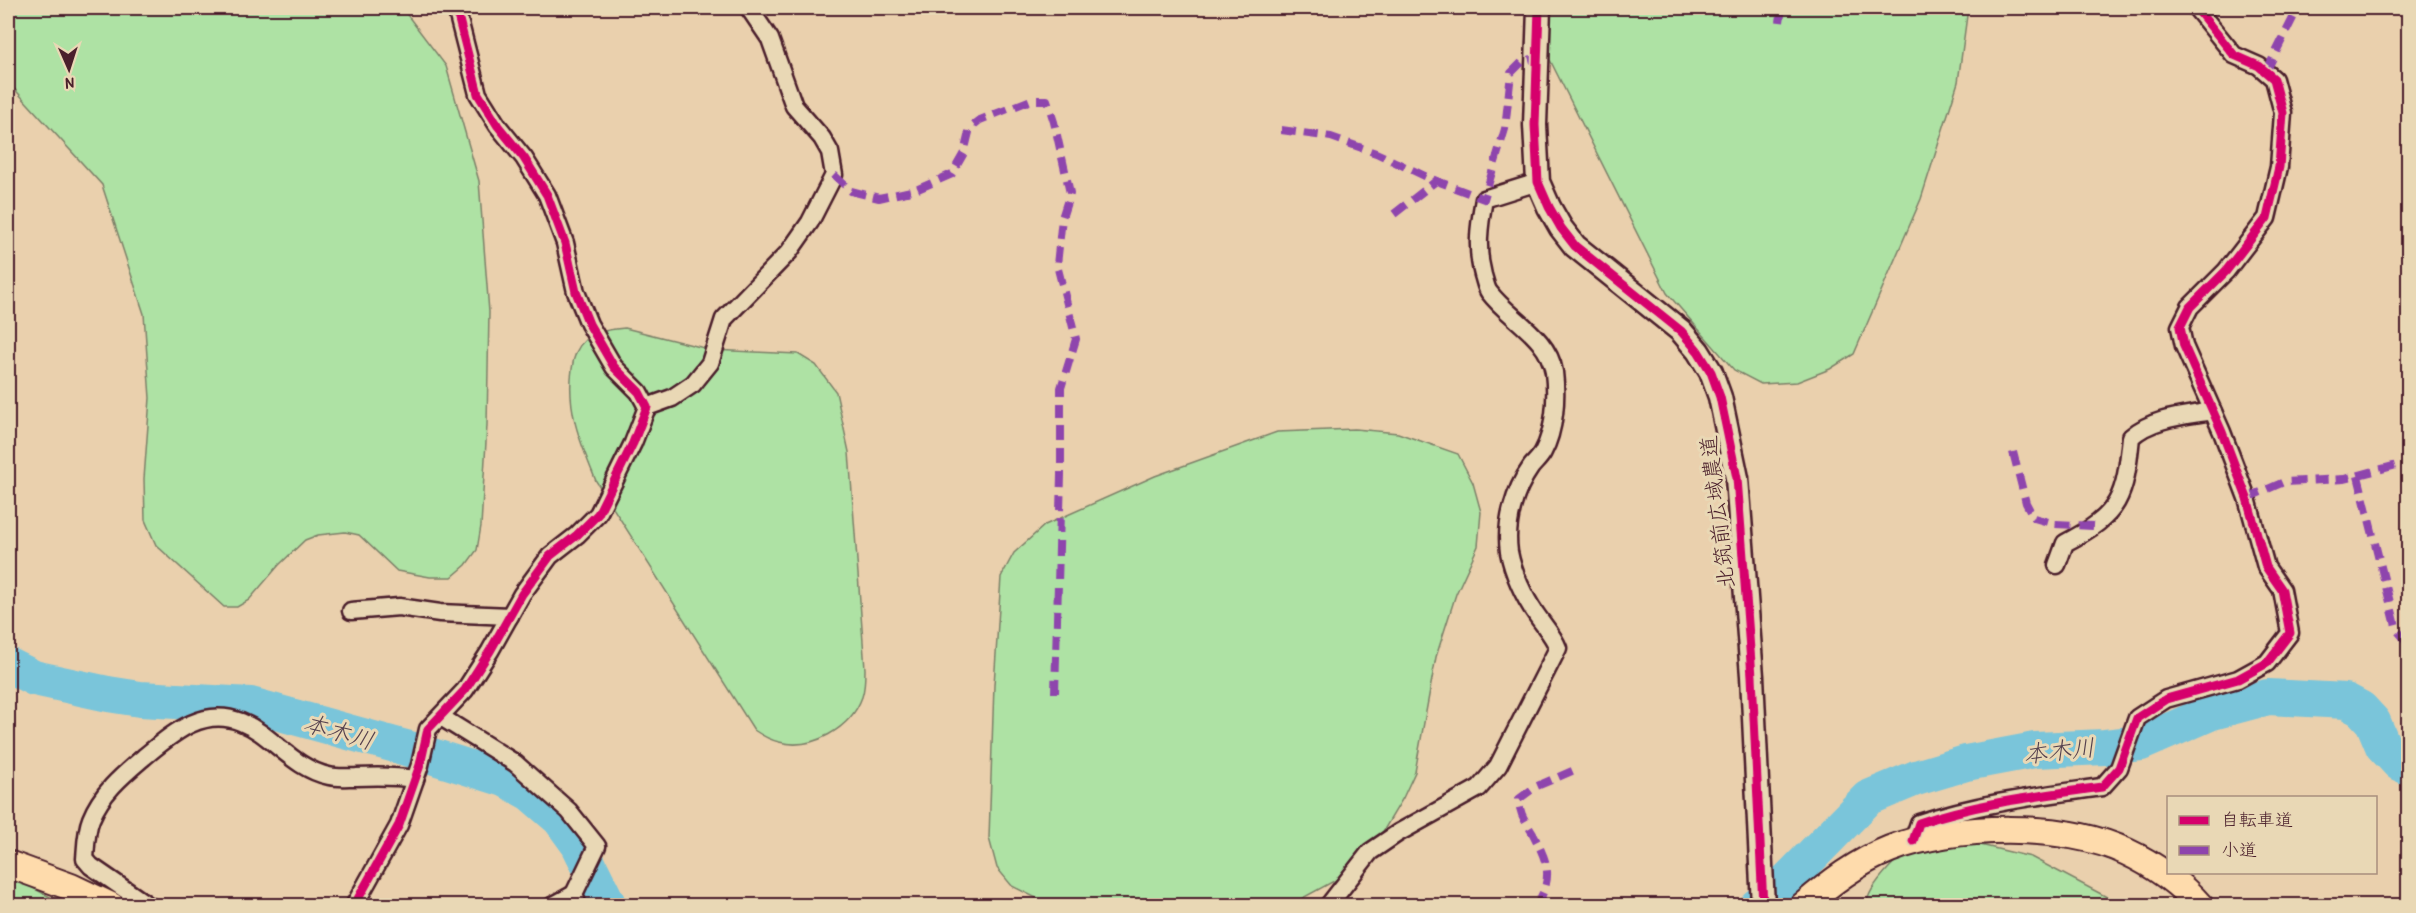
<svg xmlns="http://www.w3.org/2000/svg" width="2416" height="913" font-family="'Patrick Hand','Klee One',sans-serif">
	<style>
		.green { fill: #aee2a4; stroke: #7c8068; stroke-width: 1.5 }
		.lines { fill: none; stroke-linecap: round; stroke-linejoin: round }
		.river { stroke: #7ac5da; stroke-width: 36 }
		.street-casing { stroke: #4a1f2b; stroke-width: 21 }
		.secondary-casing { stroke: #4a1f2b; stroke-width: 27 }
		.primary-casing { stroke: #4a1f2b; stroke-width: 30 }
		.street { stroke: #e9d8b5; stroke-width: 16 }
		.secondary { stroke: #e9d8b5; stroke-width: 22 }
		.primary { stroke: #fedbac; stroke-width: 26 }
		.quiet { stroke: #8e44ad; stroke-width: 8; stroke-dasharray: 15 8; stroke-linecap: butt }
		.cycleway-casing { stroke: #e9d8b5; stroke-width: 13 }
		.cycleway { stroke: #d6006c; stroke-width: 9 }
		.labels { text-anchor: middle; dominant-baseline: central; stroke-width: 6; stroke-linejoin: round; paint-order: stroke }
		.street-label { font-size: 22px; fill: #4a1f2b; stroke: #e9d8b5 }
		.water-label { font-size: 24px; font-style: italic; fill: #54404e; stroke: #e9d8b5 }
	</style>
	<rect width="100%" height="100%" fill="#ead0ad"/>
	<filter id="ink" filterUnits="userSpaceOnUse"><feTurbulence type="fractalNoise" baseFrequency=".0167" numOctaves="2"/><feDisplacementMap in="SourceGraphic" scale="12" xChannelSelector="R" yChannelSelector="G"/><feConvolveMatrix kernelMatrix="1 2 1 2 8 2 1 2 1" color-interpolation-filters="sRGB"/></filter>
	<g filter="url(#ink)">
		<g class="green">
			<path d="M8,8H402L446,66L479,181L489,312L487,425L481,526L477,550L466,565L452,577H430L397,571L359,535L345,532L318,535L305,540L279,565L249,600L237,607H224L156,545L145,520L144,479L150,398L144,314L102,185L8,82Z"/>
			<path d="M1527,8H1968L1958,82L1921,199L1854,354L1830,369L1797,382L1761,384L1734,370L1667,293L1531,22Z"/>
			<path d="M625,328L712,350L798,354L816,365L836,392L849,452L865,669C865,678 865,689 862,697C851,728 812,751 779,742C770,740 761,735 754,730L596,481C581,444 566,410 572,369C573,359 577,347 585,340C595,331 612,329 625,328Z"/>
			<path d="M1355,429L1398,433L1458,454L1473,483L1481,512L1478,546L1456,594L1436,657L1415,772L1403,798L1375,845L1336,880L1290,905H1050L1012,886L997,868L989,838L994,685L1001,577L1014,553L1045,525L1155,476L1277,432Z"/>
			<path d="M1951,838L2031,857L2122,905L1866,906C1868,885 1905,848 1923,841C1931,838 1943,839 1951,838Z"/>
			<path d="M8,877L22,882L65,905L8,906Z"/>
		</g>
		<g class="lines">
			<g class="river">
				<path d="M8,665L34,678L108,694L140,699L251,705L406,748L505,779L530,793L560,819L579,845L609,906"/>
				<path d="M1757,906L1778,890L1868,798L1916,778L1966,763L2035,750L2105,747L2141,743L2212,712L2268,697L2346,701L2361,709L2373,722L2383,746L2399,763L2408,767"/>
			</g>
			<g class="street-casing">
				<g id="street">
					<path d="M647,407L672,398L693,384L710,363L724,319L789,252L810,222L834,175L830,152L822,138L794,106L770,39L749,8"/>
					<path d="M2057,565L2065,543C2121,514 2125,497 2131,437C2152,418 2184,416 2213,411"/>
					<path d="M351,611L399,607L440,613L510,616"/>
					<path d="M441,717L515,763L569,811L597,846L574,894L578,906"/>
					<path d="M1913,841L1919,823C1978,803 2039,796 2102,787L2119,768L2137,718L2166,699L2238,679L2267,663L2290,633L2282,590L2266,567L2247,498L2222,432L2184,346L2180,327L2190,307L2226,271L2267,218L2279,167L2283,113L2274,79L2259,66L2234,55L2196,8"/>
					<path d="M149,906L91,866L85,859C86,846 86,831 91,819C102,792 123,775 144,757C171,735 202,706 241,722C272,734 292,768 329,776C338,778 347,777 356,777C376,776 396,776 415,779"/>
					<path d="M354,906L399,825L420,765L428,729L465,690L490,651L522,594L550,556L577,535L598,514L633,443L647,407L639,392L614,367L589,324L576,292L565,243L547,195L524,158L498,126L478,94L456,8"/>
					<path d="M552,906L574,894"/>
					<path d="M1328,906L1370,852L1398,833L1479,788L1498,766L1558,648C1553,635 1544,626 1536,614C1524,597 1513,573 1509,552C1505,523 1514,491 1531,467C1535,462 1540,458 1543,452C1555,430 1557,397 1554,372C1548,336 1509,319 1489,292C1486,288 1485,281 1483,275C1476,249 1479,226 1484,199L1538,182"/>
				</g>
			</g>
			<g class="secondary-casing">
				<path id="secondary" d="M1539,8L1535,125L1538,182L1549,207L1561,228L1575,246L1681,331L1698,351L1711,372L1720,397L1737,478L1752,676L1763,906"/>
			</g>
			<g class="primary-casing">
				<g id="primary">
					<path d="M8,864L71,887L111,906"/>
					<path d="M1803,906C1830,883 1857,862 1890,849C1953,824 2065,822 2127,852C2153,864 2181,884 2200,906"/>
				</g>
			</g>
			<use href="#street" class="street"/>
			<use href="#secondary" class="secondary"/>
			<use href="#primary" class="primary"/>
			<g class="quiet">
				<path d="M1780,22L1782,8"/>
				<path d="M2266,72L2298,8"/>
				<path d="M1281,130L1331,137L1376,153L1429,178L1484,199L1505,129L1511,73L1522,62L1538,57"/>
				<path d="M834,175L851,191L879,198L916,190L952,174L964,153L970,128L980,120L1031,100H1047L1054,122L1070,193L1062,218L1057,265L1076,339L1061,388V475L1055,693"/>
				<path d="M1394,214L1436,181"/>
				<path d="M2013,452L2026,503L2034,518L2055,524L2093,526"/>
				<path d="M2358,476L2397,630L2408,643"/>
				<path d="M2247,498L2284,482L2344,479L2408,462"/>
				<path d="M1536,906C1554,877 1548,863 1533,834C1526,822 1519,814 1519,799L1535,787L1579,768"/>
			</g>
			<g class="cycleway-casing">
				<g id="cycleway">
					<path d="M1539,8L1535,125L1538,182L1549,207L1561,228L1575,246L1681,331L1698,351L1711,372L1720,397L1737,478L1752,676L1763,906"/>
					<path d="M1913,841L1919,823C1978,803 2039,796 2102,787L2119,768L2137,718L2166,699L2238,679L2267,663L2290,633L2282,590L2266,567L2247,498L2222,432L2184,346L2180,327L2190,307L2226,271L2267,218L2279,167L2283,113L2274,79L2259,66L2234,55L2196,8"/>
					<path d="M354,906L399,825L420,765L428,729L465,690L490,651L522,594L550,556L577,535L598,514L633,443L647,407L639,392L614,367L589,324L576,292L565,243L547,195L524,158L498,126L478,94L456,8"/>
				</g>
			</g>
			<use href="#cycleway" class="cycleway"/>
		</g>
	</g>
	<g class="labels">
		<g class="street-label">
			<text transform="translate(1717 512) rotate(-97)">北筑前広域農道</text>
		</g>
		<g class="water-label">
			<text transform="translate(339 731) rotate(16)">本木川</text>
			<text transform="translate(2059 750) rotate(-6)">本木川</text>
		</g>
	</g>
	<rect width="2416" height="913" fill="none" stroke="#e9d8b5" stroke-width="30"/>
	<rect x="15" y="15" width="2386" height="883" fill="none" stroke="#4a1f2b" stroke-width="2" filter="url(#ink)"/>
	<rect x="2167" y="796" width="210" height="78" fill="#e9d8b5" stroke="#a98e7e" stroke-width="1.5"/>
	<rect x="2179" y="816" width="30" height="9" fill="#d6006c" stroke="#a98e7e" stroke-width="1.5"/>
	<text x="2221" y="826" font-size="18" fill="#4a1f2b">自転車道</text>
	<rect x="2179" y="846" width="30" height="9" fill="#8e44ad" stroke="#a98e7e" stroke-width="1.5"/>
	<text x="2221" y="856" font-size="18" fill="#4a1f2b">小道</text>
	<g transform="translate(69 69) rotate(177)" stroke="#e9d8b5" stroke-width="4.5" paint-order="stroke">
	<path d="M0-4.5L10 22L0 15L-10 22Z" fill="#4a1f2b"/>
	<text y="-9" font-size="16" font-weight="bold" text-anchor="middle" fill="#4a1f2b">N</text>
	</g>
</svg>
